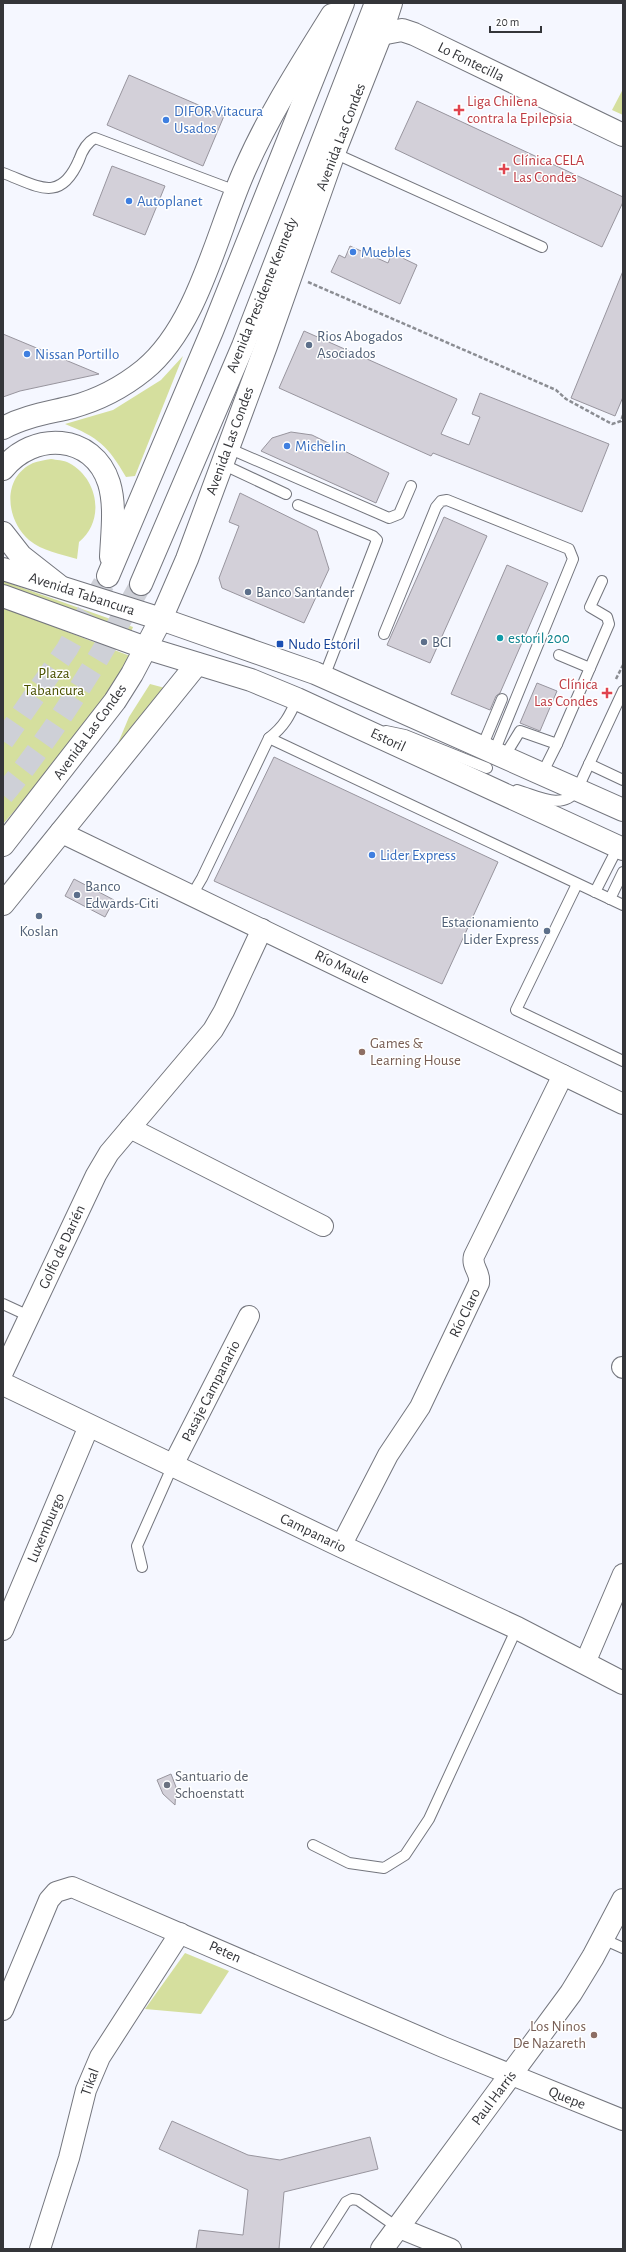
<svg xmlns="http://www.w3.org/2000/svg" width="626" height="2252" font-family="'Alegreya Sans',sans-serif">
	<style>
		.green { fill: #d5df9e }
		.building { fill: #d3d0d9; stroke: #98959e }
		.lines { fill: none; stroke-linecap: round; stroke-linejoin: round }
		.highway-tunnel { stroke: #ced0d7; stroke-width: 22; stroke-dasharray: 22 11; stroke-linecap: butt }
		.lane-casing { stroke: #74767e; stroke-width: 12 }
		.street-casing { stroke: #74767e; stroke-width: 22 }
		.secondary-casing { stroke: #74767e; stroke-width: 24 }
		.primary-casing { stroke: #74767e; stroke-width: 24 }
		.highway-casing { stroke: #74767e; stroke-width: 24 }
		.path { stroke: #8b8d93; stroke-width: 2.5; stroke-dasharray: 4 2; stroke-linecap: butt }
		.lane { stroke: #fff; stroke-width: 10 }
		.street { stroke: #fff; stroke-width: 20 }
		.secondary { stroke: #fff; stroke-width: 22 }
		.primary { stroke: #fff; stroke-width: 22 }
		.highway { stroke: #fff; stroke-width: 22 }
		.health-dot { fill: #e0444e; stroke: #fff; stroke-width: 1.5 }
		.shop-dot { fill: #3f7fe0; stroke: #fff; stroke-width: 1.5 }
		.service-dot { fill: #5c6f8a; stroke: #fff; stroke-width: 1.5 }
		.culture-dot { fill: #0f9aa8; stroke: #fff; stroke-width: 1.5 }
		.transit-dot { fill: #1a4fb4; stroke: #fff; stroke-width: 1.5 }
		.education-dot { fill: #8d6e63; stroke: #fff; stroke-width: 1.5 }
		.worship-dot { fill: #6b7280; stroke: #fff; stroke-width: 1.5 }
		.labels { text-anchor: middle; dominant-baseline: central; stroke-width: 3; stroke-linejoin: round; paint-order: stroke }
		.street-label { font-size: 15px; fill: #343539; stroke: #fff }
		.health-label { font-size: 15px; fill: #be3a42; stroke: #fff; text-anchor: start }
		.shop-label { font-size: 15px; fill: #366cbe; stroke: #fff; text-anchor: start }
		.service-label { font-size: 15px; fill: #4e5e75; stroke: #fff; text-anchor: start }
		.culture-label { font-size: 15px; fill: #0d838f; stroke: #fff; text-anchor: start }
		.transit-label { font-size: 15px; fill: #164399; stroke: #fff; text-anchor: start }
		.park-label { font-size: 15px; fill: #4a5100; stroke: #fff }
		.education-label { font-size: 15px; fill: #785e54; stroke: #fff; text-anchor: start }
		.worship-label { font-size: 15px; fill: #5b616d; stroke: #fff; text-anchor: start }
	</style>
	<rect width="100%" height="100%" fill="#f5f7ff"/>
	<g class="green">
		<path d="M623,89V115L612,110Z"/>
		<path d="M183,356L135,476L126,477C108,446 98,437 65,424L113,410L161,380Z"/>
		<path d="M51,459C56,460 64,460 69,463C99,479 105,521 79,542L77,559C61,554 42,551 29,540C6,520 1,478 33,463C38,461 45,460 51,459Z"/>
		<path d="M3,581L133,627L131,632L3,587Z"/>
		<path d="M3,607L130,656L87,727L3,824Z"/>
		<path d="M150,684L165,688L116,748L129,717Z"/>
		<path d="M185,1953L229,1971L201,2014L145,2009Z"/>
	</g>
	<g class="building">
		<path d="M129,75L224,116L203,166L107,125Z"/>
		<path d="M417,101L623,197V202L602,247L395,149Z"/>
		<path d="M112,166L165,186L145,235L93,215Z"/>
		<path d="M350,246L388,263L392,253L417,265L400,304L331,272L339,255L345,258Z"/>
		<path d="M623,271V397L615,416L571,398Z"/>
		<path d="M304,331L457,399L441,434L469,445L480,417L472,414L480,393L609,444L582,512L433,453L431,456L279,388Z"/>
		<path d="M3,334L99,374L20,391L3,397Z"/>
		<path d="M291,432L312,435L389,473L376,503L261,451L272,438Z"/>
		<path d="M240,493L317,531L329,569L304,623L222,588L219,578L239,526L229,522Z"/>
		<path d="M444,517L487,536L430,663L387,645Z"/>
		<path d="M507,565L548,583L500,693L496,696L490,710L451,694Z"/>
		<path d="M537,683L557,691L540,731L520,723Z"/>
		<path d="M274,757L498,862L442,984L214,881Z"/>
		<path d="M74,879L114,900L105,917L65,896Z"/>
		<path d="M171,1774L176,1787L175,1805L163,1794L157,1780Z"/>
		<path d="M172,2121L248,2155L280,2160L370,2137L378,2169L284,2192L279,2249H196L199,2230L243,2235L248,2190L159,2149Z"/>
	</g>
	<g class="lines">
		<g class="highway-tunnel">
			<path d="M3,741L67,649L108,576"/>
			<path d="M3,795C57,730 100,657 141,584"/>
		</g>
		<g class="lane-casing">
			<g id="lane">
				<path d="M334,153L542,247"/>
				<path d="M3,173C38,186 60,204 79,160C82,151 86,143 95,138L236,191"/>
				<path d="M228,448L389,518L399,514L411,486"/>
				<path d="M222,464L286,494"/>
				<path d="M298,505L373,536L377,540L324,677"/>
				<path d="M384,634L436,507L441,501L447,500L569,549L573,559L494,752"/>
				<path d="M559,655L590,668"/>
				<path d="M386,731L405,735L487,768"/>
				<path d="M269,738C284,727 290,715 297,699"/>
				<path d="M482,747L502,699"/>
				<path d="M504,757L520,731L557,744"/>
				<path d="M589,764L623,780"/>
				<path d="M542,774L557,744L609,624L607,617L590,607L602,581"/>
				<path d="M517,790C538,796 562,811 577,790L623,691"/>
				<path d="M577,884L516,1010L623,1061"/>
				<path d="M595,892L619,845"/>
				<path d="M192,895L202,878L269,738L623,905"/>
				<path d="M610,899L623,872"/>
				<path d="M3,1304L29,1316"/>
				<path d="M142,1567L137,1546L173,1465"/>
				<path d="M313,1845L349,1863L384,1868L405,1855L429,1819L517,1628"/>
				<path d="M603,1939L623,1948"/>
				<path d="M316,2249L346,2202L352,2199L358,2200L397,2227"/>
			</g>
		</g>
		<g class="street-casing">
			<g id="street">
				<path d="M60,832L623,1104"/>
				<path d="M130,1128L323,1226"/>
				<path d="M622,1367L623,1368"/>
				<path d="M3,1372L96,1175L109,1153L213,1030L224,1011L262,929"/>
				<path d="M173,1465L249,1316"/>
				<path d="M341,1546L388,1455L420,1407L479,1283C481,1272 471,1267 474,1256L563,1075"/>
				<path d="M3,1630L89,1426"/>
				<path d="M585,1663L623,1574"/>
				<path d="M3,2010L49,1900L56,1892L72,1887L443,2047L623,2120"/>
				<path d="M397,2227L451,2249"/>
				<path d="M40,2249L69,2158L86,2090L100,2057L180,1933"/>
			</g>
		</g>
		<g class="secondary-casing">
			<g id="secondary">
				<path d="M381,34L402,30L414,34L623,135"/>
				<path d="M161,619L315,673L623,810"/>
				<path d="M146,648L251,680L297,699L623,849"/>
				<path d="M3,904L197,664"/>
				<path d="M3,1384L341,1546L517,1628L623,1683"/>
				<path d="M382,2249L571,1993L593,1957L623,1900"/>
			</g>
		</g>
		<g class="primary-casing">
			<g id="primary">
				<path d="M3,428C25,416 48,413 72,407C98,400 123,387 144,370C199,325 217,230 246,167C270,113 301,65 332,15"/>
				<path d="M3,569L161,619"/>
				<path d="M3,596L146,648"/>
				<path d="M3,845L115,701L132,674L161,619L187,559L266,346L334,153L381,34L391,3"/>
			</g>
		</g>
		<g class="highway-casing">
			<g id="highway">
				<path d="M3,469C33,431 93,433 109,483C116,506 112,533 111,557"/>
				<path d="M3,533L21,556L58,585"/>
				<path d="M108,576L212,331L343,3"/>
				<path d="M141,584L243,346L376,3"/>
			</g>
		</g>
		<g class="path">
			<path d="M308,282L556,390L566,399L612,424L621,421L623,415"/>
			<path d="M616,679L623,665"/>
		</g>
		<use href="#lane" class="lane"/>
		<use href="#street" class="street"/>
		<use href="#secondary" class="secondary"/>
		<use href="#primary" class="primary"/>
		<use href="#highway" class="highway"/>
	</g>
	<g class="health-dot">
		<path d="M457 104h4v4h4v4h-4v4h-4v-4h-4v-4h4z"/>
		<path d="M502 163h4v4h4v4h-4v4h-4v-4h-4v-4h4z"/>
		<path d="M605 687h4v4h4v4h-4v4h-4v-4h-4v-4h4z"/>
	</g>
	<g class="shop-dot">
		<circle cx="166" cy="120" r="4"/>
		<circle cx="129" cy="201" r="4"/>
		<circle cx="353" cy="252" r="4"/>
		<circle cx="27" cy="354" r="4"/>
		<circle cx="287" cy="446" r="4"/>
		<circle cx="372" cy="855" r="4"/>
	</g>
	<g class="service-dot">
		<circle cx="309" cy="345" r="4"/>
		<circle cx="248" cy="592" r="4"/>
		<circle cx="424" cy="642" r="4"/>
		<circle cx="77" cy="895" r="4"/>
		<circle cx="39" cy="916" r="4"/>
		<circle cx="547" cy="931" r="4"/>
	</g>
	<circle class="culture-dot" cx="500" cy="638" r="4"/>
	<rect class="transit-dot" x="276" y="640" width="8" height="8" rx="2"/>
	<g class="education-dot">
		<circle cx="362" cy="1052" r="4"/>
		<circle cx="594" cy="2035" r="4"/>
	</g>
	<circle class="worship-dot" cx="167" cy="1785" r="4"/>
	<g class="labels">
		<g class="street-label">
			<text transform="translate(471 62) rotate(26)">Lo Fontecilla</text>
			<text transform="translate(341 137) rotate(-69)">Avenida Las Condes</text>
			<text transform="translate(262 295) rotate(-68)">Avenida Presidente Kennedy</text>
			<text transform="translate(230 441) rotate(-70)">Avenida Las Condes</text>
			<text transform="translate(82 594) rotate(18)">Avenida Tabancura</text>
			<text transform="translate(90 732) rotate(-54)">Avenida Las Condes</text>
			<text transform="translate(388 740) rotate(25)">Estoril</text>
			<text transform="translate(342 967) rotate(26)">Río Maule</text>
			<text transform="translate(62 1247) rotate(-65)">Golfo de Darién</text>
			<text transform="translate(465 1313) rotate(-64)">Río Claro</text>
			<text transform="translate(211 1391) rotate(-63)">Pasaje Campanario</text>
			<text transform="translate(46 1528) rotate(-67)">Luxemburgo</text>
			<text transform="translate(313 1533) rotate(26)">Campanario</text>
			<text transform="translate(225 1952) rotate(24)">Peten</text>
			<text transform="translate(90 2082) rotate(-70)">Tikal</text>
			<text transform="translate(494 2098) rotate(-53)">Paul Harris</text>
			<text transform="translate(567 2098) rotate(22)">Quepe</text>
		</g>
		<g class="health-label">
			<text x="467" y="101">Liga Chilena<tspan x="467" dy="17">contra la Epilepsia</tspan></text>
			<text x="513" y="160">Clínica CELA<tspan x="513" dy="17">Las Condes</tspan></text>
			<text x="598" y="684" text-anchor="end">Clínica<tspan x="598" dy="17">Las Condes</tspan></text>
		</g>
		<g class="shop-label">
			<text x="174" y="111">DIFOR Vitacura<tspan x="174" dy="17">Usados</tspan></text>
			<text x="137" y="201">Autoplanet</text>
			<text x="361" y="252">Muebles</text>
			<text x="35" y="354">Nissan Portillo</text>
			<text x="295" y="446">Michelin</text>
			<text x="380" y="855">Lider Express</text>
		</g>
		<g class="service-label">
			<text x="317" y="336">Rios Abogados<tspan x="317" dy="17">Asociados</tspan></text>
			<text x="256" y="592">Banco Santander</text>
			<text x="432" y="642">BCI</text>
			<text x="85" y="886">Banco<tspan x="85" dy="17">Edwards-Citi</tspan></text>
			<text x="539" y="922" text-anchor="end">Estacionamiento<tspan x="539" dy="17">Lider Express</tspan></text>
			<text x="39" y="931" text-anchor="middle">Koslan</text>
		</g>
		<g class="culture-label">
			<text x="508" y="638">estoril 200</text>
		</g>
		<g class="transit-label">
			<text x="288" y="644">Nudo Estoril</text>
		</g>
		<g class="park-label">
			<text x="54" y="673">Plaza<tspan x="54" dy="17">Tabancura</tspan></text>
		</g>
		<g class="education-label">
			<text x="370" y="1043">Games &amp;<tspan x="370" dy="17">Learning House</tspan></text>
			<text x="586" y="2026" text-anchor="end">Los Ninos<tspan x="586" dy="17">De Nazareth</tspan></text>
		</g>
		<g class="worship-label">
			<text x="175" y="1776">Santuario de<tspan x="175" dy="17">Schoenstatt</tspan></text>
		</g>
	</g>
	<rect width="626" height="2252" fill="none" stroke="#343539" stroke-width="8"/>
	<path d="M490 26v6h51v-6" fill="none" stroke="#343539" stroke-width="2"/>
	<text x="496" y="26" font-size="12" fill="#343539" stroke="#ffffff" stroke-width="3" paint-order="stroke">20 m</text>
</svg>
